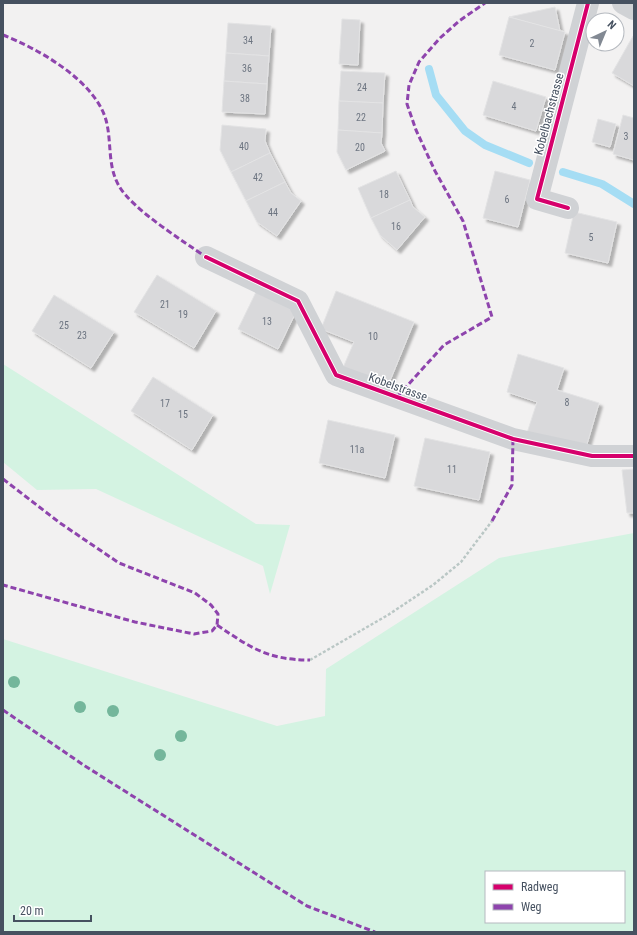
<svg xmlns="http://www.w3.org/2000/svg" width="637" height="935" font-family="'Roboto Condensed',sans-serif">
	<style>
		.green { fill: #d4f3e2; fill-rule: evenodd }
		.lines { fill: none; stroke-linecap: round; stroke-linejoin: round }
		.stream { stroke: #a5ddf4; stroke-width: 8 }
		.building { fill: #d9d9db; stroke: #e3e3e4; filter: url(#shadow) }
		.path { stroke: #bac7c5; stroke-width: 2.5; stroke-dasharray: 3 2; stroke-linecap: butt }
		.minor { stroke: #d0d2d5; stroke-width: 22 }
		.quiet { stroke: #8e44ad; stroke-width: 3; stroke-dasharray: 6 3; stroke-linecap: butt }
		.cycleway-casing { stroke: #fff; stroke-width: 6 }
		.cycleway { stroke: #d6006c; stroke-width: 4 }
		.tree { fill: #74b69b }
		.labels { text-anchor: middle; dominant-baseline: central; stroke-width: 3; stroke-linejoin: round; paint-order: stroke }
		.number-label { font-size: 10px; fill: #6c7480 }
		.street-label { font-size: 12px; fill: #465160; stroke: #fff }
	</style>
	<defs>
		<filter id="shadow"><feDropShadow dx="3.5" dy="3.5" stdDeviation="1" flood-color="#0004"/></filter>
	</defs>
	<rect width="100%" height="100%" fill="#f2f1f1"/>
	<g class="green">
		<path d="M3,364L256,524L290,525L270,594L263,566L96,489L37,490L3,462Z"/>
		<path d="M634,533V932H3V639L277,726L325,716L326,669L499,558ZM486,872H624V922H486Z"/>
	</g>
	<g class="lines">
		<g class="stream">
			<path d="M429,69L436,95L465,131L485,145L529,163"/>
			<path d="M563,172L602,184L634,204"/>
		</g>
	</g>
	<g class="building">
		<path d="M555,7L560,31L509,17Z"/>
		<path d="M509,17L565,32L555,70L499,55Z"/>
		<path d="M342,19L360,20L358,65L339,64Z"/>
		<path d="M228,23L271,26L269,56L226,53Z"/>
		<path d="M633,36L634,37V86L612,73Z"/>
		<path d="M226,53L269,56L267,84L224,81Z"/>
		<path d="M341,71L385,73L383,103L339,101Z"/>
		<path d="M224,81L267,84L265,114L222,112Z"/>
		<path d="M493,81L546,97L536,131L483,115Z"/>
		<path d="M339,101L383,103L382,133L338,130Z"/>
		<path d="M623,115L634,118V160L613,154Z"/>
		<path d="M598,119L616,124L610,147L592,142Z"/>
		<path d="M222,125L266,129L265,141L270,153L231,172L220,150Z"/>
		<path d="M338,130L382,133L381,143L385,151L346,170L337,152Z"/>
		<path d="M270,153L285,182L246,201L231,172Z"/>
		<path d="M396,171L410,200L371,218L358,188Z"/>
		<path d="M495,171L530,180L518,227L483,218Z"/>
		<path d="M285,182L291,193L301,201L277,236L257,222L246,201Z"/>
		<path d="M410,200L413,207L425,217L397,250L380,235L371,218Z"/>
		<path d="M574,212L617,222L608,263L565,253Z"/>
		<path d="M157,275L216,311L194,348L134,312Z"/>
		<path d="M336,291L414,322L387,388L342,370L354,342L321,329Z"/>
		<path d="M256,292L296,312L278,349L238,329Z"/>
		<path d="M54,295L114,332L91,368L32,331Z"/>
		<path d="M518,354L564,368L557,390L599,403L585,451L527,433L537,402L507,392Z"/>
		<path d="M153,377L213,415L192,450L131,411Z"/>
		<path d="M328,420L395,435L385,478L319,463Z"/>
		<path d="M425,438L490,452L479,500L414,486Z"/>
		<path d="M634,469V513H627L622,470Z"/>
	</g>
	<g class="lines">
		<path class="path" d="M310,660L388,615L433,585L461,562L492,521"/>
		<g class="minor">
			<path d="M623,3L634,9"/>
			<path d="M568,208L537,199L588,3"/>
			<path d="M206,257L298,301L336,375L513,439L592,456H634"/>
		</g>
		<g class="quiet">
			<path d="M3,35C39,49 95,81 106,120C112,142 107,165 119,186C132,209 183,241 206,257"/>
			<path d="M397,397L444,345L492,317L463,221L435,171L416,130L407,104L409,85L419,62L440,38L459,21L485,3"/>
			<path d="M3,479L60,523L119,563L195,593L211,605L218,614L217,625L212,631L194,634L135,622L3,585"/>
			<path d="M492,521L512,485L513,439"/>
			<path d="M217,625C251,648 268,660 310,660"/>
			<path d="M3,710L85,766L307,906L375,932"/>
		</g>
		<g class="cycleway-casing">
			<g id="cycleway">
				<path d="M568,208L537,199L588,3"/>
				<path d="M206,257L298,301L336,375L513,439L592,456H634"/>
			</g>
		</g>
		<use href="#cycleway" class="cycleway"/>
	</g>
	<g class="tree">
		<circle cx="14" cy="682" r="6"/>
		<circle cx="80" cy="707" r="6"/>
		<circle cx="113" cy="711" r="6"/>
		<circle cx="181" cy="736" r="6"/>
		<circle cx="160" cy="755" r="6"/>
	</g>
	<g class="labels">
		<g class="number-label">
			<text x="248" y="40">34</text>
			<text x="532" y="43">2</text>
			<text x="247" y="68">36</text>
			<text x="362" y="87">24</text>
			<text x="245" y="98">38</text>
			<text x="514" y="106">4</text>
			<text x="361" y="117">22</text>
			<text x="626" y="136">3</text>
			<text x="244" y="146">40</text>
			<text x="360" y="147">20</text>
			<text x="258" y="177">42</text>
			<text x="384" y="194">18</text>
			<text x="507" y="199">6</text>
			<text x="273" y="212">44</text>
			<text x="396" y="226">16</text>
			<text x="591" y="237">5</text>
			<text x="165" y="304">21</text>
			<text x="183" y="314">19</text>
			<text x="267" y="321">13</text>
			<text x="64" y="325">25</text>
			<text x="82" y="335">23</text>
			<text x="373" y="336">10</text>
			<text x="567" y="402">8</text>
			<text x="165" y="403">17</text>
			<text x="183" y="414">15</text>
			<text x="357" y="449">11a</text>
			<text x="452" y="469">11</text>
		</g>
		<g class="street-label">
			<text transform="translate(549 114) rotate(-75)">Kobelbachstrasse</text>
			<text transform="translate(398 387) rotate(20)">Kobelstrasse</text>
		</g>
	</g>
	<rect width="637" height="935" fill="none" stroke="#465160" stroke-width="8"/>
	<rect x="485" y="871" width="140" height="52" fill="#ffffff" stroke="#b5b9bf"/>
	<rect x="493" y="884" width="20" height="6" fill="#d6006c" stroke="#b5b9bf"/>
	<text x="521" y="891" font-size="12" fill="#465160">Radweg</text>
	<rect x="493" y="904" width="20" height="6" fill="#8e44ad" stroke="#b5b9bf"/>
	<text x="521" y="911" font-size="12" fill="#465160">Weg</text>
	<g transform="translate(605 32) rotate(44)"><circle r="19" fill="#ffffff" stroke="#b5b9bf"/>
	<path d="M0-3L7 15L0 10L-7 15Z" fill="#828993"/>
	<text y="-6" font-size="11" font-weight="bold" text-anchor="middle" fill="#465160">N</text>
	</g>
	<path d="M14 915v6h77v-6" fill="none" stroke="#465160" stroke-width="2"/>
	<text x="20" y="915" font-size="12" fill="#465160" stroke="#ffffff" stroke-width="3" paint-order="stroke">20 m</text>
</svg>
